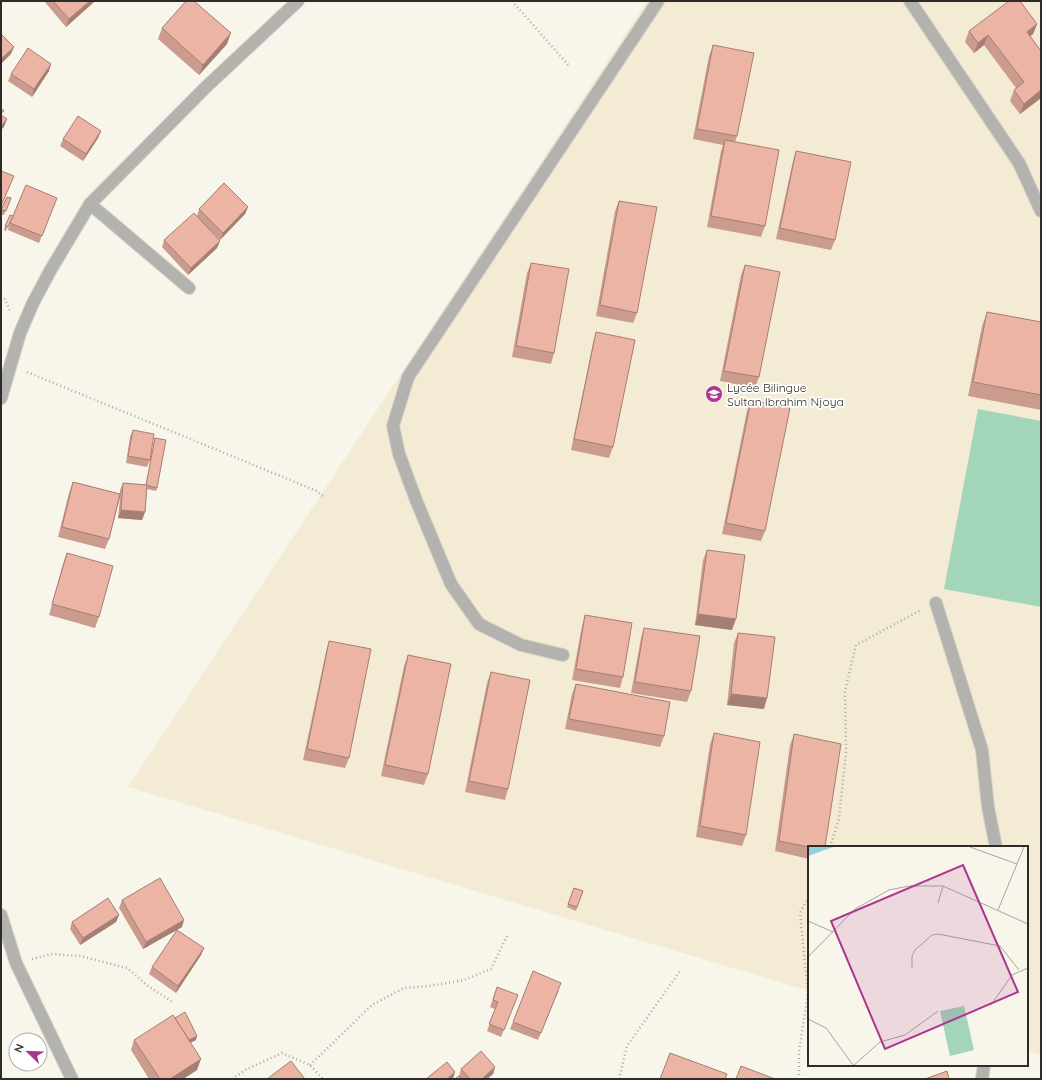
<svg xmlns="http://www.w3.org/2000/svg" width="1042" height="1080" font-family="Quicksand,sans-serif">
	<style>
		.education { fill: #f4ebd5 }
		.green { fill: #a3d5ba }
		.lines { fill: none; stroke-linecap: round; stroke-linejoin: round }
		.service-casing { stroke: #d3d2c8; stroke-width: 14 }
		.minor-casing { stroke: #d3d2c8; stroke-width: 14 }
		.path { stroke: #aba9a1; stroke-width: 2.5; stroke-dasharray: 1 3; stroke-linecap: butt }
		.service { stroke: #b4b2ae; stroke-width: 12 }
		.minor { stroke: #b4b2ae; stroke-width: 12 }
		.wall { fill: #cb9b8e }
		.shaded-wall { fill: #a57e74 }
		.building { fill: #ecb4a5; stroke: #a57e74 }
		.labels { text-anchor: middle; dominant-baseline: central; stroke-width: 3.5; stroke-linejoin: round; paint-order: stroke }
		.poi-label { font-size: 12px; fill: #2d2c28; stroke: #fff; text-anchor: start }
		.inset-road { fill: none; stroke: #a7a59d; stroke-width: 1 }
		.view { fill: #ad378f; fill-opacity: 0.15; stroke: #ad378f; stroke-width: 2 }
		.inset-edge { fill: none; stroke: #2d2c28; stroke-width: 2 }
	</style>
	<rect width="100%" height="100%" fill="#f8f6eb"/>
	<path class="education" d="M647,1H1041V1055L1027,1051V847H809V991L128,787Z"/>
	<path class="green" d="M978,409L1041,421V607L944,589Z"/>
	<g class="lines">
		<g class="service-casing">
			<path id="service" d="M563,655L521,645L479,624L451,584L416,500L399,454L393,426L408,377L658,1"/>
		</g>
		<g class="minor-casing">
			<g id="minor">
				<path d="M910,1L1019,163L1041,211"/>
				<path d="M90,204L189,288"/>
				<path d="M1,398L20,333L33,303L50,271L90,204L206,87L298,1"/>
				<path d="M936,603L982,750L988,807L996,847"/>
				<path d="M1,915L16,963L72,1079"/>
				<path d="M982,1079L984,1065"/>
			</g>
		</g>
		<g class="path">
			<path d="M512,1L570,67"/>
			<path d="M1,296L5,299L10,311"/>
			<path d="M27,372L317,491L325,498"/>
			<path d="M830,847L839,819L846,752L845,691L856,645L921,610"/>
			<path d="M32,959L51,954L80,956L127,968L148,986L174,1003"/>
			<path d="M310,1065L372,1005L404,988L429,986L464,980L491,969L508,934"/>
			<path d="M232,1079L245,1070L282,1053L310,1065L323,1079"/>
			<path d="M619,1079L627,1046L680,971"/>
			<path d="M799,1079V1051L808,994L800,913L809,896"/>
		</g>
		<use href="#service" class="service"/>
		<use href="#minor" class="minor"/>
	</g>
	<g class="wall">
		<path d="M44,1H94V2L66,27Z"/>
		<path d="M1037,24L1033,34L1030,36L1041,51V98L1020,114L1010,101L1014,90L1016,88L984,45L974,53L965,42L969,31Z"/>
		<path d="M162,28L227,44L199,75L158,39Z"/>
		<path d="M713,45L737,136L735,142L765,226L761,237L707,227L721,151L723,145L693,139L709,56Z"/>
		<path d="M49,71L32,97L8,81L11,74Z"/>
		<path d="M101,131L98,138L83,161L60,146L63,139Z"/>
		<path d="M796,151L835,240L831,250L776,239L793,161Z"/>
		<path d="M7,197L11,198L4,215L1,214V211Z"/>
		<path d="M619,201L637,313L633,323L596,316L615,211Z"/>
		<path d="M54,205L39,243L8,230L10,223Z"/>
		<path d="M248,207L245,214L220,240L207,227L217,248L188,275L162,247L164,240L197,216L199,209Z"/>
		<path d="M11,219L6,231L4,230L5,226Z"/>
		<path d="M531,263L554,353L551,364L512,357L527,273Z"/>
		<path d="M745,265L759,377L755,388L720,381L741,275Z"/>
		<path d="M987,312L1041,322V410L968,396L982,326Z"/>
		<path d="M596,332L613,447L609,458L571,450L593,343Z"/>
		<path d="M751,400L765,531L761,541L722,534L747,411Z"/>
		<path d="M133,430L150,460L147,467L126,463L130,437Z"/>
		<path d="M155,438L157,488L156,491L147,489L145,512L142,520L118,518L120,498L109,539L105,549L58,537L69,493L73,482L120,494V490L123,483L146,485L154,442Z"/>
		<path d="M707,550L732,630L695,625L703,560Z"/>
		<path d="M67,553L99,617L95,628L49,615L63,564Z"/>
		<path d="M585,615L623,677L620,688L572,680L582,626Z"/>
		<path d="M644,628L691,691L687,702L631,693L641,638Z"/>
		<path d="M738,633L764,709L727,705L734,643Z"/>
		<path d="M329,641L349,758L345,768L303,760L326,652Z"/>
		<path d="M408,655L428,774L424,785L381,776L404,666Z"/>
		<path d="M491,672L508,789L505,800L465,792L487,683Z"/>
		<path d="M576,684L664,736L660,747L565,729L572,694Z"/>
		<path d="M714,733L746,835L742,846L696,837L710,744Z"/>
		<path d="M794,734L809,847V859L775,851L790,745Z"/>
		<path d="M574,888L583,891L576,911L567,907Z"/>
		<path d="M122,900L182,927L143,949L119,908Z"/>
		<path d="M119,915L116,922L80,945L70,929L72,922Z"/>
		<path d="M204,948L201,955L176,993L149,974L152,967Z"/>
		<path d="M497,987L515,1002L501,1037L487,1031L495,1009L490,1007Z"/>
		<path d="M559,990L538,1040L510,1029L513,1022Z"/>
		<path d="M175,1018L196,1040L190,1043L197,1070L183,1079H149L131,1050L134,1040Z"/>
		<path d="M495,1067L493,1074L487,1079H455L459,1076L461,1069Z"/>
	</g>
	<g class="shaded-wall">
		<path d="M90,1H94V2L66,27L69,19Z"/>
		<path d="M1037,24L1033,34L1023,42L1027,32Z"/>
		<path d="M231,33L227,44L199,75L203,65Z"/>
		<path d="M988,35L984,45L974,53L978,43Z"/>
		<path d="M14,47L11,54L1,64V59Z"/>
		<path d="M51,64L49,71L32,97L34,89Z"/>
		<path d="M1041,90V98L1020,114L1024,104Z"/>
		<path d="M7,119L4,127L1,130V126Z"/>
		<path d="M101,131L98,138L83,161L86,154Z"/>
		<path d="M248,207L245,214L220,240L223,233Z"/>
		<path d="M220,241L217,248L188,275L191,268Z"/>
		<path d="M121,510L145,512L142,520L118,518Z"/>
		<path d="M698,614L736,619L732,630L695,625Z"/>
		<path d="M731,694L767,698L764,709L727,705Z"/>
		<path d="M119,915L116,922L80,945L83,938Z"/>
		<path d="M184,920L182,927L143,949L146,942Z"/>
		<path d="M204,948L201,955L176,993L178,986Z"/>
		<path d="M197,1036L196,1040L186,1045L187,1041Z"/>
		<path d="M201,1059L197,1070L183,1079H170Z"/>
		<path d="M495,1067L493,1074L487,1079H482Z"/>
		<path d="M455,1072L453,1079H447Z"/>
	</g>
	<g class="building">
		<path d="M53,1H90L69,19Z"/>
		<path d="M186,1H194L231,33L203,65L162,28Z"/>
		<path d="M1009,1H1020L1037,24L1027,32L1041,51V90L1024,104L1014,90L1024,82L988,35L978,43L969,31Z"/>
		<path d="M1,34L14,47L1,59Z"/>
		<path d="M713,45L754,53L737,136L697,129Z"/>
		<path d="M28,48L51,64L34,89L11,74Z"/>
		<path d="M1,108L4,111L1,113Z"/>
		<path d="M1,115L7,119L1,126Z"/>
		<path d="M78,116L101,131L86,154L63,139Z"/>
		<path d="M725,140L779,150L765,226L711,216Z"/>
		<path d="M796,151L851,162L835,240L780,228Z"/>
		<path d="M1,171L14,176L1,206Z"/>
		<path d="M224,183L248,207L223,233L199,209Z"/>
		<path d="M26,185L57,198L42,236L10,223Z"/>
		<path d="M7,197L11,198L6,211L1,210Z"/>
		<path d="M619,201L657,207L637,313L600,305Z"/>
		<path d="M194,213L220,241L191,268L164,240Z"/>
		<path d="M10,215L13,216L8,227L5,226Z"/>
		<path d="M531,263L569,269L554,353L516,346Z"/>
		<path d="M745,265L780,272L759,377L724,371Z"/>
		<path d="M987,312L1041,322V395L973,382Z"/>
		<path d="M596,332L635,340L613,447L574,439Z"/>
		<path d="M751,400L790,408L765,531L726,523Z"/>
		<path d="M133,430L154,434L150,460L128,456Z"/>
		<path d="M155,438L166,440L157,488L146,485Z"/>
		<path d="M73,482L120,494L109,539L62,527Z"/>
		<path d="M123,483L147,485L145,512L121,510Z"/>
		<path d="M707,550L745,555L736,619L698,614Z"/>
		<path d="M67,553L113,566L99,617L52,604Z"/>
		<path d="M585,615L632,623L623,677L576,669Z"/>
		<path d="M644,628L700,636L691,691L635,682Z"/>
		<path d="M738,633L775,637L767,698L731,694Z"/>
		<path d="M329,641L371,649L349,758L307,749Z"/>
		<path d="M408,655L451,664L428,774L385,765Z"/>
		<path d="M491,672L530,680L508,789L469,781Z"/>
		<path d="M576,684L670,702L664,736L569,719Z"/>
		<path d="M714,733L760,742L746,835L700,826Z"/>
		<path d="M794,734L841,744L825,847H809L779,841Z"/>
		<path d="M160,878L184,920L146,942L122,900Z"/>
		<path d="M574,888L583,891L577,907L568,904Z"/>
		<path d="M108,898L119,915L83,938L72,922Z"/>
		<path d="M177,930L204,948L178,986L152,967Z"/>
		<path d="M533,971L561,983L541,1033L513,1022Z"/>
		<path d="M497,987L518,995L504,1030L489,1024L498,1002L493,1000Z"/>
		<path d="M185,1012L197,1036L189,1040L175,1018Z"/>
		<path d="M173,1015L201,1059L170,1079H160L134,1040Z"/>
		<path d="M481,1051L495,1067L482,1079H470L461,1069Z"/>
		<path d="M670,1053L727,1074L725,1079H660Z"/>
		<path d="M291,1061L305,1079H267Z"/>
		<path d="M447,1062L455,1072L447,1079H426Z"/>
		<path d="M741,1066L775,1079H736Z"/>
		<path d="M947,1071L949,1079H925Z"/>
		<path d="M459,1076L462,1079H455Z"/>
	</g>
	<defs>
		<g id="school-disc" transform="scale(0.9)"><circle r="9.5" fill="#ad378f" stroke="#fff"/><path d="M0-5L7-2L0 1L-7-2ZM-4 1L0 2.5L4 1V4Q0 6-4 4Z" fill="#fff"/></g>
	</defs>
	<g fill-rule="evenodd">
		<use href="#school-disc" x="714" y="394"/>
	</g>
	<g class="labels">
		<g class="poi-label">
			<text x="727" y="387">Lycée Bilingue<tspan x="727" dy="14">Sultan Ibrahim Njoya</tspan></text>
		</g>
	</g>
	<g transform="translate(808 846)">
		<rect width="220" height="220" fill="#f8f6eb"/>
		<path d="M156,160L166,204L142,210L132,165Z" fill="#a3d5ba"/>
		<path d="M0,1H25L0,10Z" fill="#90d0e0"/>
		<path class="inset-road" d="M162,1L209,18M130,57L135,40M190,64L216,1M0,75L25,86M0,111L47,63L81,44L101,40H135L220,78M104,122V110L107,104L124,89L130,88L192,100L211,124M183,159L204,129L220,122M0,173L18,182L45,219M46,219L72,196L97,189L130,165"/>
		<path class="view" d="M155,19L210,146L77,203L23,75Z"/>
		<rect width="220" height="220" class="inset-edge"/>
	</g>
	<rect width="1042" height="1080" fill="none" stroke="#2d2c28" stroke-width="4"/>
	<g transform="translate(28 1052) rotate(293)"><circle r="19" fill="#ffffff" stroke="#ababa9"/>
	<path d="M0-3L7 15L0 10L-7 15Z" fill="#ad378f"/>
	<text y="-6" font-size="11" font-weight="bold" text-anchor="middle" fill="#2d2c28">N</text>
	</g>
</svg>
